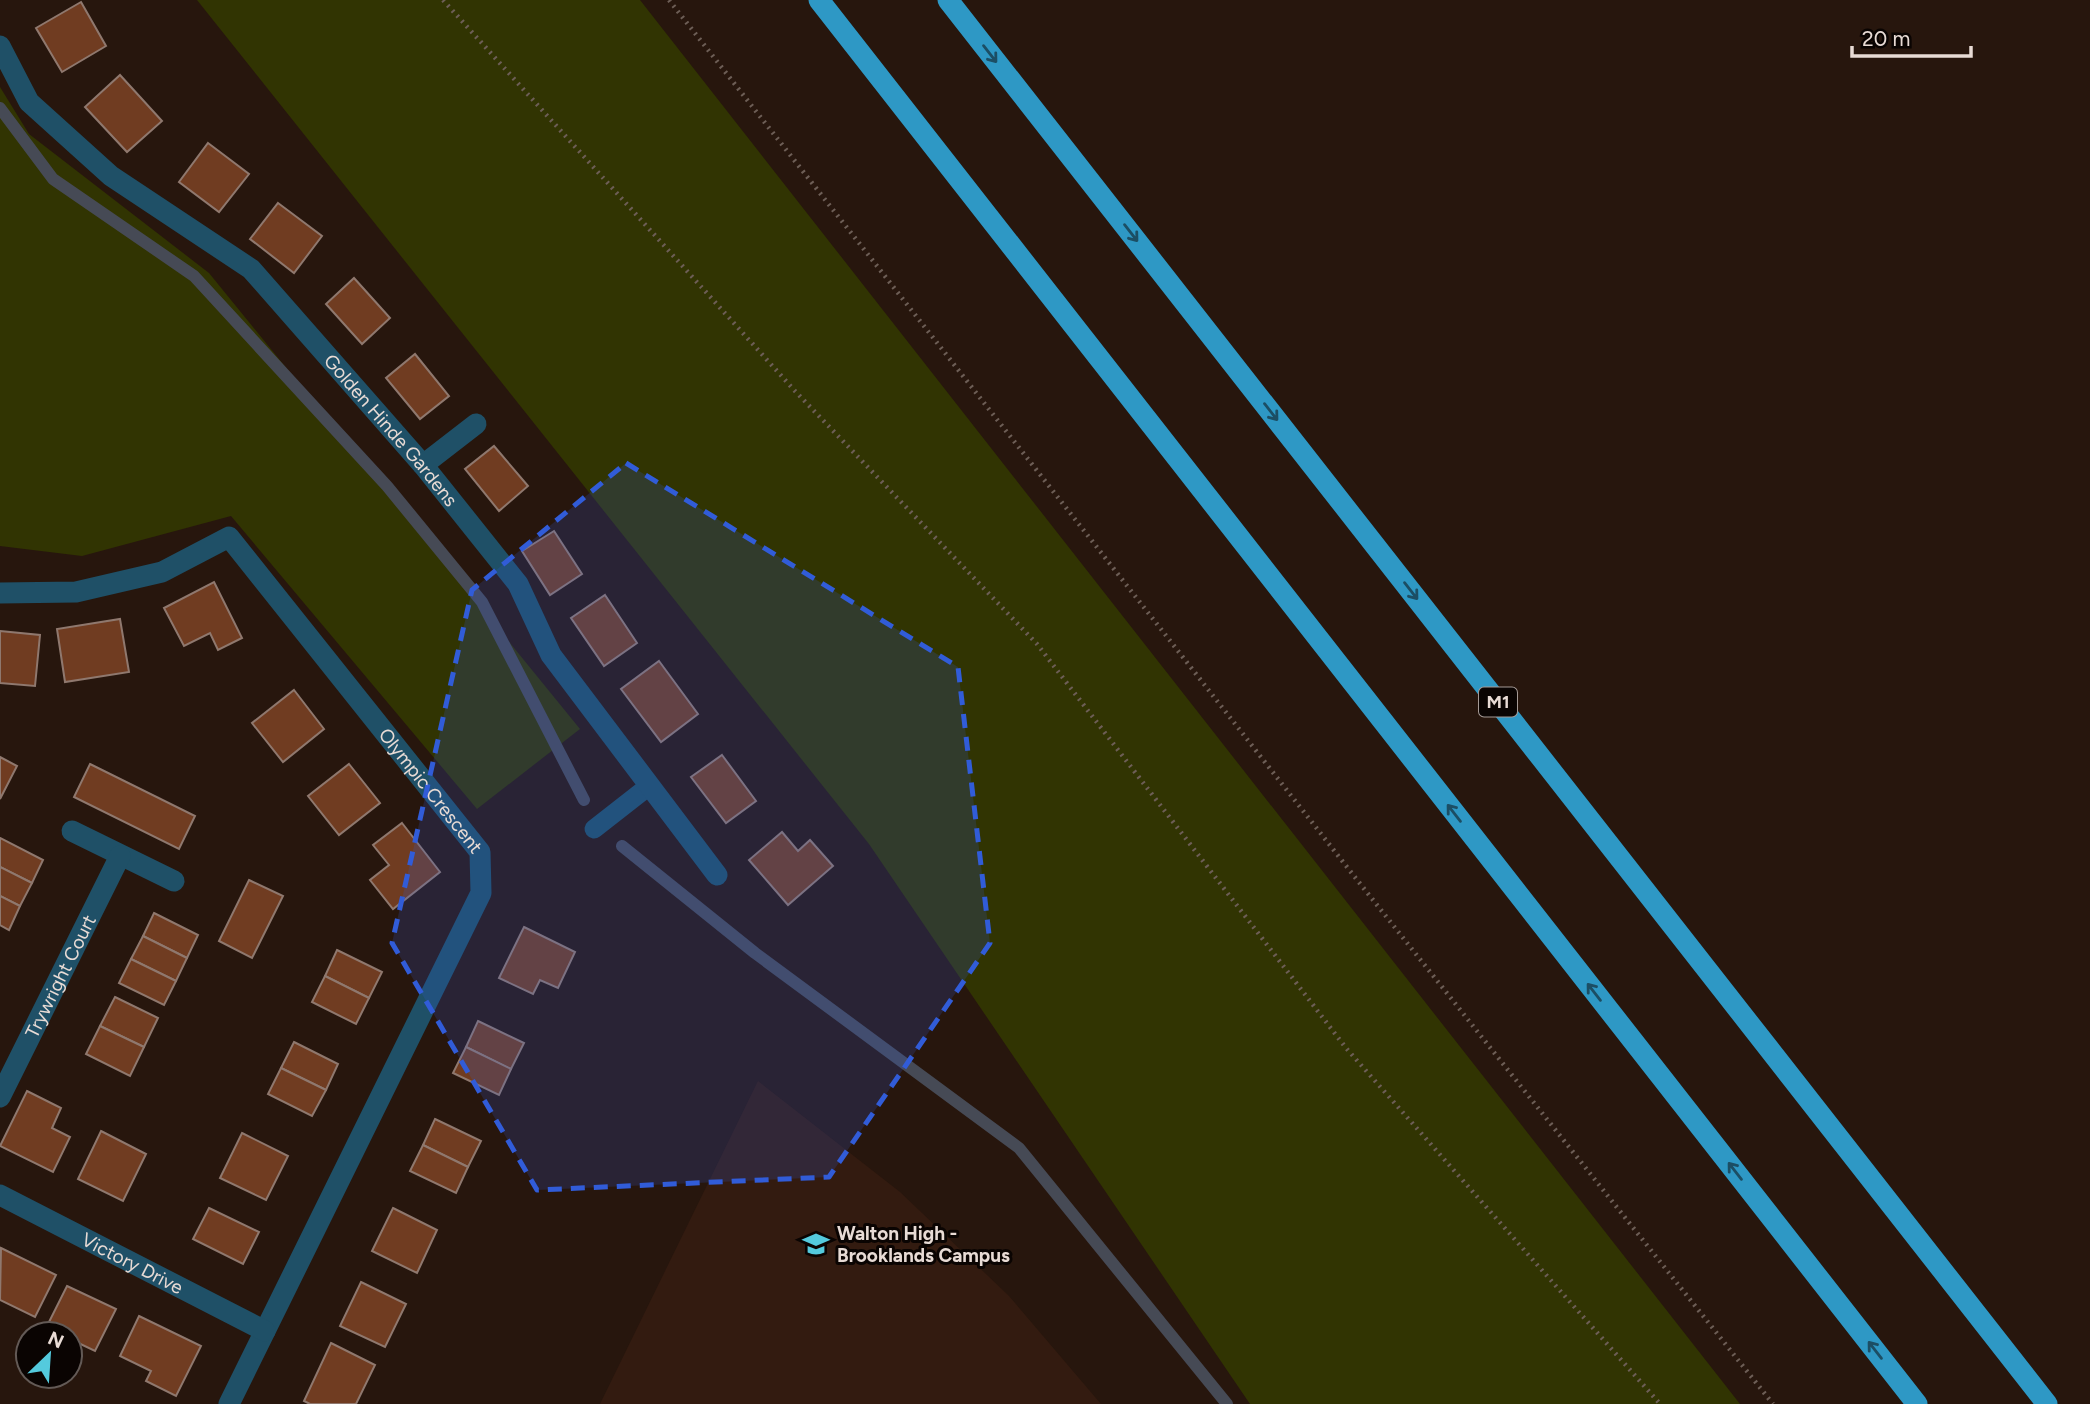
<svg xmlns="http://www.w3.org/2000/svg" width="2090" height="1404" font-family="Figtree,sans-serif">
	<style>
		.built { fill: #331b10 }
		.green { fill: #313402 }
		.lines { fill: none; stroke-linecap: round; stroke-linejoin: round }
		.stream { stroke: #464a55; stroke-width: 12 }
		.building { fill: #703c21; stroke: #8f786e; stroke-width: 2 }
		.path { stroke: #6d5e56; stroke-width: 4.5; stroke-dasharray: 2 5; stroke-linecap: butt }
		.lane { stroke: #1f5067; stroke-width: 19 }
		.street { stroke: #1f5067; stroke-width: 21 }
		.highway { stroke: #2e98c5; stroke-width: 21 }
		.oneway { stroke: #1c4e64 }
		.marked { fill: #315cd8; fill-opacity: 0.2; stroke: #315cd8; stroke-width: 5; stroke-dasharray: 14 9; stroke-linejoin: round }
		.labels { text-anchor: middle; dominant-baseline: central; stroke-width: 6; stroke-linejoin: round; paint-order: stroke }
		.shield { fill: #0a0402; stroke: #a59a96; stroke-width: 2 }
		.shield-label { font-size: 18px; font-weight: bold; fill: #e8dbd5 }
		.street-label { font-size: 19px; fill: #e8dbd5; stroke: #0a0402 }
		.poi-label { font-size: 19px; font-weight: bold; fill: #e8dbd5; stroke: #0a0402; text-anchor: start }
	</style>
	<rect width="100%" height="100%" fill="#27160d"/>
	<path class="built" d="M758,1081L900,1192L1009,1296L1101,1404H600Z"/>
	<g class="green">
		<path d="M197,0H640L1740,1404H1250L869,844Z"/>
		<path d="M0,87L29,134L209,273L580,729L477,809L231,516L82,556L0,546Z"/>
	</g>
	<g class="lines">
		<g class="stream">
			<path d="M0,108L53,179L194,276L387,486L482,602L584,800"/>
			<path d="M622,846L755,953L1019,1148L1227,1404"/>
		</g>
	</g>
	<g class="building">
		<path d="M81,2L106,46L62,72L36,28Z"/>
		<path d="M120,75L162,121L127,152L85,107Z"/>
		<path d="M208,143L249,174L219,212L179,182Z"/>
		<path d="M278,203L322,236L294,273L250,239Z"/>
		<path d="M354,278L390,318L362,344L326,304Z"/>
		<path d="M415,354L449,396L420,419L386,378Z"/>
		<path d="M494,446L528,486L499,511L465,469Z"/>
		<path d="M554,531L582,574L550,595L522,551Z"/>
		<path d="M214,582L242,638L218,650L210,633L184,646L164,608Z"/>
		<path d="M605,595L637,643L604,666L571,618Z"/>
		<path d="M120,619L129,672L65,682L57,629Z"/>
		<path d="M0,631L40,635L35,686L0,683Z"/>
		<path d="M659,661L698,714L661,742L621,689Z"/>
		<path d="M294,690L324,729L283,762L252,723Z"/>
		<path d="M722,755L756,801L726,823L691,777Z"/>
		<path d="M0,757L17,766L0,799Z"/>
		<path d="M90,764L195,816L179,849L74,797Z"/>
		<path d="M349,764L380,803L339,835L308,796Z"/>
		<path d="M402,823L440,872L393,909L370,880L389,865L373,845Z"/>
		<path d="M782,832L798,851L810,840L833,866L788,905L749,860Z"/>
		<path d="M0,838L43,860L32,883L0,867Z"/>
		<path d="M0,867L32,883L20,906L0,896Z"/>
		<path d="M249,880L283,896L252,958L219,941Z"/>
		<path d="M0,896L20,906L9,930L0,925Z"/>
		<path d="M154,913L198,935L187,958L143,936Z"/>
		<path d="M524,927L575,952L558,988L540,980L533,994L499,978Z"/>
		<path d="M143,936L187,958L176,981L131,959Z"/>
		<path d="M337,950L382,972L369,998L325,976Z"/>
		<path d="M131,959L176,981L164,1005L119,983Z"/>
		<path d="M325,976L369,998L356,1024L312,1002Z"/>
		<path d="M115,997L158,1018L144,1047L100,1026Z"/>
		<path d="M478,1021L524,1043L511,1069L466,1047Z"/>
		<path d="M100,1026L144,1047L130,1076L86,1054Z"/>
		<path d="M294,1042L338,1064L326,1090L281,1068Z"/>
		<path d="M466,1047L511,1069L499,1095L453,1073Z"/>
		<path d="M281,1068L326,1090L312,1116L268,1094Z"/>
		<path d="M27,1091L61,1108L52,1128L70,1137L53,1172L0,1146Z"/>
		<path d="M435,1119L481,1141L468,1167L423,1145Z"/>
		<path d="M101,1131L146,1154L123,1201L78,1179Z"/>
		<path d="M242,1133L288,1156L266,1200L220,1178Z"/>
		<path d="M423,1145L468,1167L456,1193L410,1171Z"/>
		<path d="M209,1208L259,1232L243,1264L193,1239Z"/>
		<path d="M393,1208L437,1230L417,1273L372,1251Z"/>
		<path d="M1,1248L56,1275L35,1317L0,1300Z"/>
		<path d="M361,1282L406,1304L385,1347L340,1326Z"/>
		<path d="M67,1286L116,1309L95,1351L70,1339V1334H60L46,1328Z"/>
		<path d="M139,1316L201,1346L176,1396L146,1381L151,1371L120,1356Z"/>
		<path d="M331,1343L375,1365L356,1404H310L304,1401Z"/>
	</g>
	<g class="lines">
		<g class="path">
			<path d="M443,0L795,391L1037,644L1346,1048L1660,1404"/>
			<path d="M669,0L1354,876L1773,1404"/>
		</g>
		<path class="lane" d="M594,829L649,786"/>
		<g class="street">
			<path id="s1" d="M0,46L29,102L111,176L251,269L423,465L518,584L551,655L717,875"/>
			<path d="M423,465L476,424"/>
			<path id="s2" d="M0,593L76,592L162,572L229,537L480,852L481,893L229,1404"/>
			<path d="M72,831L174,881"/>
			<path id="s3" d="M0,1097L120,856"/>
			<path id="s4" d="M0,1195L265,1331"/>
		</g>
		<g class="highway">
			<path d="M819,0L1917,1404"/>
			<path d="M948,0L2047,1404"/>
		</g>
	</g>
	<defs><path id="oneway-shaft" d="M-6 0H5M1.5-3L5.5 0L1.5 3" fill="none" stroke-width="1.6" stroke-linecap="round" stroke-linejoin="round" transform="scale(1.75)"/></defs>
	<g class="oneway">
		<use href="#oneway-shaft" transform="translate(990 54) rotate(52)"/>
		<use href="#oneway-shaft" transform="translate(1131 233) rotate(52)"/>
		<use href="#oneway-shaft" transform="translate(1271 412) rotate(52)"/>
		<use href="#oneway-shaft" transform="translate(1411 591) rotate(52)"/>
		<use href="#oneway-shaft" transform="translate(1454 813) rotate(-128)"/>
		<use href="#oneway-shaft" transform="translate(1594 992) rotate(-128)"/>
		<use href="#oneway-shaft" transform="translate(1735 1171) rotate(-128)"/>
		<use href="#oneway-shaft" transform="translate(1875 1350) rotate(-128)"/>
	</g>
	<path class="marked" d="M626,463L958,667L990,943L829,1177L537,1190L392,943L472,590Z"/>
	<defs>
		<g id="school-bare" transform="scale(2.1)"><path d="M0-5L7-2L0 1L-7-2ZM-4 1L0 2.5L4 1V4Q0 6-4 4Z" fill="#54cadd" stroke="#0a0402" stroke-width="2.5" paint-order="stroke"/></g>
	</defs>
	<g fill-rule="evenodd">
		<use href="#school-bare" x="816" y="1244"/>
	</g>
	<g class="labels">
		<rect class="shield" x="1479" y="687.5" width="38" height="29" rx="5"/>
		<g class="shield-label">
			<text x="1498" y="702">M1</text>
		</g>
		<g class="street-label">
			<text stroke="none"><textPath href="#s1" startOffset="555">Golden Hinde Gardens</textPath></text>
			<text stroke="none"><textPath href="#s2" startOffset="564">Olympic Crescent</textPath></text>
			<text stroke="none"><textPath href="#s3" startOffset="135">Trywright Court</textPath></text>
			<text stroke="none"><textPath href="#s4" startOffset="149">Victory Drive</textPath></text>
		</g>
		<g class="poi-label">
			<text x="837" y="1233">Walton High -<tspan x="837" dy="22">Brooklands Campus</tspan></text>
		</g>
	</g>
	<g transform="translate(49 1355) rotate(25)"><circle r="33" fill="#0a0402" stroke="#635a56" stroke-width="2"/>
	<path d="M0-5L12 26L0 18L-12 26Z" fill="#54cadd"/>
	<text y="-10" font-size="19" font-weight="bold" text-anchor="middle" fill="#e8dbd5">N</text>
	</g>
	<path d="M1852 46v10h119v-10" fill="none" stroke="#e8dbd5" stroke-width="3.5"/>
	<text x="1862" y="46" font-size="21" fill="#e8dbd5" stroke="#0a0402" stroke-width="5" paint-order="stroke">20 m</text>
</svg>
